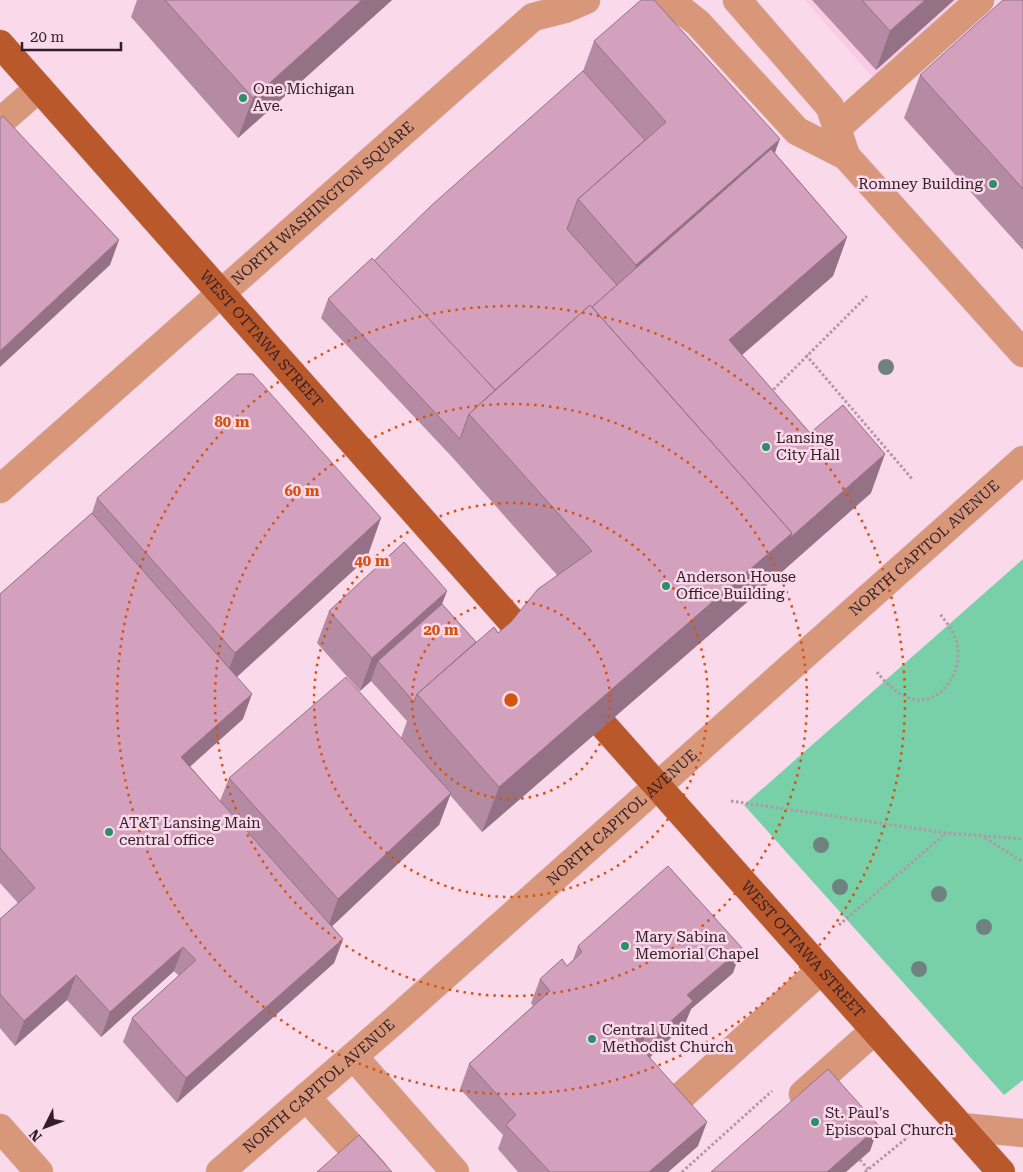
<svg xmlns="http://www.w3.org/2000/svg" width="1023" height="1172" font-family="'Roboto Serif',serif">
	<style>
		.built { fill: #fbcbe6 }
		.green { fill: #78d0a9 }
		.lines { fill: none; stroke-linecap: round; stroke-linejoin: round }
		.minor-casing { stroke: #d5b7c7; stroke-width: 29 }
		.major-casing { stroke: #d5b7c7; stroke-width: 29 }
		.path { stroke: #b297a6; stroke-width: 3; stroke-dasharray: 2.5 2.5; stroke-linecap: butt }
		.minor { stroke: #d9977a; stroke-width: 28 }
		.major { stroke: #b8582b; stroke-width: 28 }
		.tree { fill: #70827f }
		.wall { fill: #b58aa3 }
		.shaded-wall { fill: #947184 }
		.building { fill: #d3a1bd; stroke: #947184 }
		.ring { fill: none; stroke: #d6530f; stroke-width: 2.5; stroke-dasharray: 2.5 5 }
		.poi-dot { fill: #2b8f69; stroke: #f9d9ea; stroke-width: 2 }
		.labels { text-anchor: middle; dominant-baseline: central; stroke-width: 5; stroke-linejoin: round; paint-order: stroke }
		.poi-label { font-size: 15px; fill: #311e29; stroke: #f9d9ea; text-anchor: start }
		.street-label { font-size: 15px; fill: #311e29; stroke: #f9d9ea }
		.centre { fill: #d6530f; stroke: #f9d9ea; stroke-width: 2.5 }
		.ring-label { font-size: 15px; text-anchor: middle; font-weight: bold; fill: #d6530f; stroke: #f9d9ea; stroke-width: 5; stroke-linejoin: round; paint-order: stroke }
	</style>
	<rect width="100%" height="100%" fill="#f9d9ea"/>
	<path class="built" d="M805,0H961L874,79Z"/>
	<path class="green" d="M1023,559V1080L1004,1095L744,805Z"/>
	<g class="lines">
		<g class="minor-casing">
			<g id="minor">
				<path d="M669,0L698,23L797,131L846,156L1023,353"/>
				<path d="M737,0L830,107L846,156"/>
				<path d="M0,122L39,88"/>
				<path d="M837,128L980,0"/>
				<path id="s1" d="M0,489L533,17L565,9L586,0"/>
				<path d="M354,1057L455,1172"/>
				<path d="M803,1094L875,1030"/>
				<path d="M306,1097L374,1172"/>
				<path d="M677,1100L821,970"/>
				<path d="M961,1127L1023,1133"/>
				<path d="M0,1128L39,1172"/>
				<path id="s2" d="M220,1172L394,1021L1023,460"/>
			</g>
		</g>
		<g class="major-casing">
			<g id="major">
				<path id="s3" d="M0,44L522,633"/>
				<path id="s4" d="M604,726L1001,1172"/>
			</g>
		</g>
		<g class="path">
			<path d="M806,355L913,480"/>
			<path d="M770,393L867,296"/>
			<path d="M877,672C886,684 902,699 918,700C945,701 963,668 957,644C955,633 947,623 940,614"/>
			<path d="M731,801L946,833L1023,839"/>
			<path d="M985,838L1023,862"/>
			<path d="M839,925L946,833"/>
			<path d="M860,1160L868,1169"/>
			<path d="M682,1172L772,1091"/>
			<path d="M865,1172L908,1137"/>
		</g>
		<use href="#minor" class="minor"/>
		<use href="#major" class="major"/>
	</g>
	<g class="tree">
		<circle cx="886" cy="367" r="8"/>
		<circle cx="821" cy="845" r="8"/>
		<circle cx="840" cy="887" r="8"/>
		<circle cx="939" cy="894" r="8"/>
		<circle cx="984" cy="927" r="8"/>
		<circle cx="919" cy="969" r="8"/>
	</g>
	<g class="wall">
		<path d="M137,0H392L238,138L131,17Z"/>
		<path d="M812,0H954L876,70Z"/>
		<path d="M1023,0V250L904,118L920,75Z"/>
		<path d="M594,41L775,153L847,237L833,276L742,355L810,433L871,493L776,577L482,832L450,795L439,825L332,926L343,939L334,963L177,1103L123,1042L132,1018L179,976L174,971L101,1037L67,1000L15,1046L0,1028V919L18,903L0,883V594L92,513L97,498L367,558L237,677L243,719L190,766L220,801L229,778L401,738L407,721L371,681L360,691L317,643L329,611L442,604L476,642L498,633L511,622L557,575L453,458L321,318L328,299L374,261L583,71Z"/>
		<path d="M578,946L733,973L691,1009L684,1026L650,1057L698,1146L668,1172H518L498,1149L503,1135L460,1089L469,1064L533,1006L531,1003L540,979L567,966L573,960Z"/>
	</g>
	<g class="shaded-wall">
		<path d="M362,0H392L238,138L253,98Z"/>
		<path d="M925,0H954L876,70L890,31Z"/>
		<path d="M780,139L764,182L626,295L636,265Z"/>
		<path d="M847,237L833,276L714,379L729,340Z"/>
		<path d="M119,240L110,265L0,367V351Z"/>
		<path d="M885,454L871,493L776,577L482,832L499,787L792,533Z"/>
		<path d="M381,518L367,558L220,692L235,653Z"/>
		<path d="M447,591L435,623L378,661L371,680V681L360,691L372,658Z"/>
		<path d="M252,694L243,719L173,782L181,757Z"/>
		<path d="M451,793L439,825L326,932L338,899Z"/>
		<path d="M343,939L334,963L177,1103L186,1078Z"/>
		<path d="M183,947L174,971L101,1037L110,1012Z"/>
		<path d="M742,948L733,973L691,1009L684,1026L646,1061L655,1036L687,995Z"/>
		<path d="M76,975L67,1000L15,1046L24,1021Z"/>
		<path d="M648,1028L639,1053L634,1040Z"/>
		<path d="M707,1122L698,1146L668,1172H649Z"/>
		<path d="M879,1126L870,1151L846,1172H827Z"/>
	</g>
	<g class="building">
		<path d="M165,0H362L253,98Z"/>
		<path d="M641,0H654L780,139L636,265L578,199L666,122L594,41Z"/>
		<path d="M862,0H925L890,31Z"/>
		<path d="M1003,0H1023V189L920,75Z"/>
		<path d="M583,71L645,140L578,199L567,229L617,285L592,307L590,305L495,390L374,261L433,204Z"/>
		<path d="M3,116L119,240L0,351V119Z"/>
		<path d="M771,149L847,237L729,340L810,433L843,405L885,454L790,538L792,533L592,307Z"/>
		<path d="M372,258L495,390L469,414L460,439L328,299Z"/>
		<path d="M590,305L792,533L499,787L417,694L494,627L498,633L511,622L538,589L592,551L469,414Z"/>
		<path d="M237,374H253L381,518L235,653L97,498Z"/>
		<path d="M92,513L252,694L181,757L343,939L186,1078L132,1018L196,960L183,947L110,1012L76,975L24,1021L0,994V919L35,888L0,848V594Z"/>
		<path d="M404,542L447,591L372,658L329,611Z"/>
		<path d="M442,604L476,642L417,694L414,702L378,661Z"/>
		<path d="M346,677L451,793L338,899L229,778Z"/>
		<path d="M668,866L742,948L687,995L693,1001L655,1036L648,1028L634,1040L707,1122L649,1172H550L506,1125L516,1115L469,1064L550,991L540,979L562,959L567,966L582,952L578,946Z"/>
		<path d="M828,1069L879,1126L827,1172H711Z"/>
		<path d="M359,1135L392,1172H317Z"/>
	</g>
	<g class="ring">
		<circle cx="511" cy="700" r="99"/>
		<circle cx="511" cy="700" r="197"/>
		<circle cx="511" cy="700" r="296"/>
		<circle cx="511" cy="700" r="394"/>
	</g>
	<g class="poi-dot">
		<circle cx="243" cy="98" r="5"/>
		<circle cx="993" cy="184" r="5"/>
		<circle cx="766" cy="447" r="5"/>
		<circle cx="666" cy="586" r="5"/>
		<circle cx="109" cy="832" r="5"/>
		<circle cx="625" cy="946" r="5"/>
		<circle cx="592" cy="1039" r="5"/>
		<circle cx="815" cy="1122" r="5"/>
	</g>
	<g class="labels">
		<g class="poi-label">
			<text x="253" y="89">One Michigan<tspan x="253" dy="17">Ave.</tspan></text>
			<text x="983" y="184" text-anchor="end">Romney Building</text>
			<text x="776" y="438">Lansing<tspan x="776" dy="17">City Hall</tspan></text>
			<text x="676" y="577">Anderson House<tspan x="676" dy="17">Office Building</tspan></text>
			<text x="119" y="823">AT&amp;T Lansing Main<tspan x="119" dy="17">central office</tspan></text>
			<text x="635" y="937">Mary Sabina<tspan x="635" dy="17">Memorial Chapel</tspan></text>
			<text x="602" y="1030">Central United<tspan x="602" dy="17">Methodist Church</tspan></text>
			<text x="825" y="1113">St. Paul's<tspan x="825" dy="17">Episcopal Church</tspan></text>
		</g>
		<g class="street-label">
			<text stroke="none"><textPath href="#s1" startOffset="431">NORTH WASHINGTON SQUARE</textPath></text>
			<text stroke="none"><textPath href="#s3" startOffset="394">WEST OTTAWA STREET</textPath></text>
			<text stroke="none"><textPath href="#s2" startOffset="941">NORTH CAPITOL AVENUE</textPath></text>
			<text stroke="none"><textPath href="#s2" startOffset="536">NORTH CAPITOL AVENUE</textPath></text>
			<text stroke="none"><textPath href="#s4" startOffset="299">WEST OTTAWA STREET</textPath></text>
			<text stroke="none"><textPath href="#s2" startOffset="131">NORTH CAPITOL AVENUE</textPath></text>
		</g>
	</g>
	<circle cx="511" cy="700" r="8" class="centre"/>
	<g class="ring-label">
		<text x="232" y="427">80 m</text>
		<text x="302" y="496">60 m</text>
		<text x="372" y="566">40 m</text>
		<text x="441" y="635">20 m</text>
	</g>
	<g transform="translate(45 1127) rotate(228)" stroke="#f9d9ea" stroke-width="4" paint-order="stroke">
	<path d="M0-4L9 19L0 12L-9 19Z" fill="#311e29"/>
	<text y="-8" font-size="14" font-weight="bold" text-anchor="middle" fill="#311e29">N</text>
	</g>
	<path d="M22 42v8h99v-8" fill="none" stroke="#311e29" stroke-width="2.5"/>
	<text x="30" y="42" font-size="15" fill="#311e29" stroke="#f9d9ea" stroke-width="4" paint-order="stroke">20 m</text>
</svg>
